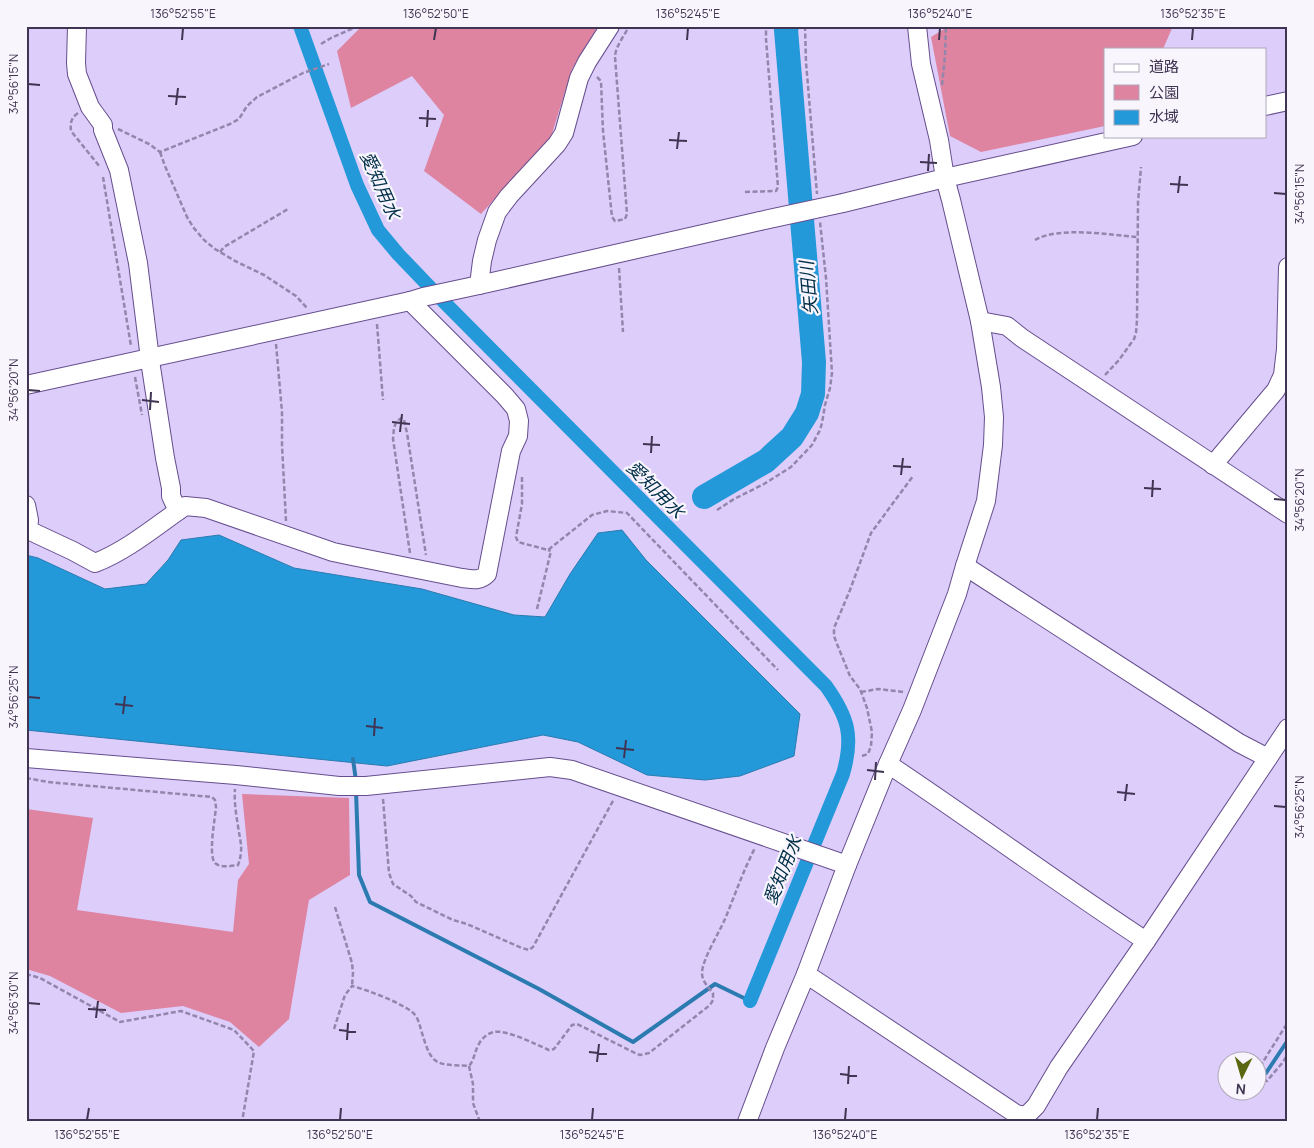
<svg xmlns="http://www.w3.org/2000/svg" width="1314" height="1148" font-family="Manrope,'Noto Sans JP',sans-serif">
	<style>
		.green { fill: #de84a1 }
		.water { fill: #2399da; stroke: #2b7bb1 }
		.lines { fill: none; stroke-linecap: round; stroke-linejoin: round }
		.stream { stroke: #2b7bb1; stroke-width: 4 }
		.canal { stroke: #2399da; stroke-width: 14 }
		.river { stroke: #2399da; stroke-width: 24 }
		.minor-casing { stroke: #664e8e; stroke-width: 20 }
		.path { stroke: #9386ac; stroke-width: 2.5; stroke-dasharray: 5 2.5; stroke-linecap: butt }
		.minor { stroke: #fff; stroke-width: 18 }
		.minor-bridge-casing { stroke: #664e8e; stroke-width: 20; stroke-linecap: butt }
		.minor-bridge { stroke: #fff; stroke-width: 18 }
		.ticks { fill: none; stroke: #3f3452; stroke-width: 2 }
		.labels { text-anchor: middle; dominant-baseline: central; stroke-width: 4.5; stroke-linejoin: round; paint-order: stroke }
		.water-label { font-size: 18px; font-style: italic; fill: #002e48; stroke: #f8f5fd }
		.neatline { fill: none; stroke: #3f3452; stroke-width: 2 }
		.ticks-label { font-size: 12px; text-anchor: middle; fill: #3f3452 }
	</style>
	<rect width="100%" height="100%" fill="#dccdfa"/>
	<g class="green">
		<path d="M362,26H598L572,69L551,137L481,214L424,171L444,115L412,76L351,108L337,51Z"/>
		<path d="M949,26H1173L1163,49H1105V126L981,152L950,136L931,37Z"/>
		<path d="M242,794L349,798L350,875L309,900L289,1019L259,1047L230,1022L183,1006L121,1013L50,976L26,969V809L93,818L77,910L233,932L238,880L249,864Z"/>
	</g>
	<path class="water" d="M622,530L646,560L800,714L794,756L740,776L705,780L647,775L578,742L543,735L387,766L26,730V555L38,558L105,589L146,584L168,560L181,540L219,535L294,568L422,589L514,615L545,617L570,574L598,533Z"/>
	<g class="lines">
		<g class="stream">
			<path d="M353,759L356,781"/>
			<path d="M356,791L359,875L370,902L539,989L633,1042L715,984L750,1001"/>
			<path d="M1266,1073L1288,1040"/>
		</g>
		<path class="canal" d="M300,26L357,185L378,230L398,254L445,303L826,686C848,717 854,736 843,774L750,1001"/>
		<path class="river" d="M704,497L766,461L792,437L807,413L813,394L814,362L786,30L787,26"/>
		<g class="minor-casing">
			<g id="minor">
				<path d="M77,26L76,63L77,74L90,107L103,125V130L119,170L138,263L151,367L165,458L171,488V496L178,511"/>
				<path d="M1265,106L1288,101"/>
				<path d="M843,203L945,178L1133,136"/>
				<path d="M479,285L482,261L487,240L497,212L509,196L557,144L564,133L579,78L587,62L610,26"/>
				<path d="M980,321L1007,326L1022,338L1288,514"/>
				<path d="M26,385L410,301L423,297L479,285L760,221"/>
				<path d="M1213,465L1276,390L1283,375L1286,349L1288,267"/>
				<path d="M26,505L29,520L28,529"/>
				<path d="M26,529L73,551L95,563C128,550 156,526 185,506L206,508L333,552L352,556L462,578C472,579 479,582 487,574L511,451L518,436L519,421L516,409L505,396L410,301"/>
				<path d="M965,566L1239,743L1268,758"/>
				<path d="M26,758L236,775L339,786H366L550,767L572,770L847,865"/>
				<path d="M888,764C975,822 1059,884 1146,941"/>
				<path d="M806,974L1016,1114L1026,1116L1036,1106L1059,1067L1146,941L1288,728"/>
				<path d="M747,1122L775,1048L806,974L847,865L888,764L912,710L957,594L965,566L986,501L993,445L994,417L991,387L980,321L951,200L945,178L939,140L921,64L917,26"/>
			</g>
		</g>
		<g class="path">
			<path d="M805,26L806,62L817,194"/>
			<path d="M321,44L331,38L358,26"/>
			<path d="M597,77L601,81L603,131L612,217L615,221L625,219L627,214L615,57C615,47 625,35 629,26"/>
			<path d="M942,85L945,56L946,26"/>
			<path d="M78,113C71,118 70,123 71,131L100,167"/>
			<path d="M118,129L149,144L160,152L230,124L239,119L247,106L257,97L303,73L329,64"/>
			<path d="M160,152L165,166L187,217L193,227L204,240L215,249L235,261L264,275L296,296L307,308"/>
			<path d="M103,177L131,346"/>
			<path d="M745,192L776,191L778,187L766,39V26"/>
			<path d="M1035,240C1059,226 1110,235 1137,237"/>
			<path d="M220,252L224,247L288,209"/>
			<path d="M619,268L623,332"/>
			<path d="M377,324L383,400"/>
			<path d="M276,344L282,412V445L286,521"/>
			<path d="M1105,375L1119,360L1134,339L1136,333L1137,320L1138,202L1141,167"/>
			<path d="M135,377L142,415"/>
			<path d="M522,477V504L516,537L518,542L548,550L592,515L607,511L627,513L778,670"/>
			<path d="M717,510L734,499L764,484L791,467L812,445L820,430L822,423L825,405L830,388L832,373L826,278L820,222"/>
			<path d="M410,553L393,439C394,430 393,422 402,418L404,420L407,433L426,555"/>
			<path d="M537,609L551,551L548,550"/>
			<path d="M861,692L878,689L904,692"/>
			<path d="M862,756L868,754L871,746L872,732L867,708L860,689L850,676L837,644L834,636V628L850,590L871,533L913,476"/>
			<path d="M26,778L48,782L212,797L215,800L216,807C215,819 208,855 215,863C220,868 232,866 238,865C244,849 240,841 238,826C236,814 234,801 235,789"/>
			<path d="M383,799L389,873L393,884L411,896L416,902L453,920L467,924L522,948L529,950L533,947L614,799"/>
			<path d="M335,907L352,963L353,973L352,986"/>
			<path d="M26,974L40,978L120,1022L181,1011L234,1030L254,1051L242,1122"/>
			<path d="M334,1029L345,995L352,986C365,989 408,1005 415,1015C419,1020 420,1027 422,1033C432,1067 436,1064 469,1066C475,1059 474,1052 479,1044C481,1039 488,1033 494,1032C506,1029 537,1045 549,1050L554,1049L572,1025L577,1024L635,1053L640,1055L649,1053L710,1005L713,1000V993C708,987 702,981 702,973C702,960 719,933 725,919C735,895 743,871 755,848"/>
			<path d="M469,1066L473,1084V1103L480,1122"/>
			<path d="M1256,1073L1288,1022"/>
			<path d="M1256,1077L1267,1081L1283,1062L1288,1054"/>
		</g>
		<use href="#minor" class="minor"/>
		<g class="minor-bridge-casing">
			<path id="minor-bridge" d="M760,221L843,203"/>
		</g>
		<use href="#minor-bridge" class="minor-bridge"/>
	</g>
	<path class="ticks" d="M182,40L183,28M434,40L436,28M687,40L688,28M939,40L940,28M1192,40L1193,28M28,84L40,85M168,96L186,97M176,105L178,88M419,118L436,119M427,127L428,110M669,140L687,141M677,149L679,132M920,162L937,163M928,171L929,154M1170,184L1188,185M1178,193L1180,176M1274,193L1286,194M28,390L40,391M142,400L159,402M150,410L151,392M392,422L410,424M400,432L402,414M643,444L660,445M651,453L652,436M893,466L911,467M901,475L903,458M1144,488L1161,489M1152,497L1153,480M1274,499L1286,500M28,697L40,698M115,704L133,706M123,714L125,696M366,726L383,728M374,736L375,718M616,748L634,750M624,758L626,740M867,770L884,772M875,780L876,762M1117,792L1135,794M1125,801L1127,784M1274,806L1286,807M28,1003L40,1004M88,1009L106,1010M96,1018L98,1001M339,1030L356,1032M347,1040L348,1023M589,1052L607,1054M597,1062L599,1044M840,1074L857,1076M848,1084L849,1066M87,1120L89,1108M340,1120L341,1108M592,1120L593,1108M845,1120L846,1108M1097,1120L1098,1108"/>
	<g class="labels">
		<g class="water-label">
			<text transform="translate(381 185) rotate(66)">愛知用水</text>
			<text transform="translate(808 288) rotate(-95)">矢田川</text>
			<text transform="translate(656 489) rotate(45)">愛知用水</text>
			<text transform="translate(782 870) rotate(-68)">愛知用水</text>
		</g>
	</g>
	<rect width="1314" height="1148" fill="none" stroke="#f8f5fd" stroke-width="55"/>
	<rect x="1104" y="48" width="162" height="90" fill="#f8f5fd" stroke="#aea8b9"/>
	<rect x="1114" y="64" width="25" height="8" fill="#ffffff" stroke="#aea8b9"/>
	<text x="1149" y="72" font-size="15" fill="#3f3452">道路</text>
	<rect x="1114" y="85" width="25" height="15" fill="#de84a1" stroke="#aea8b9"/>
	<text x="1149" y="98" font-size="15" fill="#3f3452">公園</text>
	<rect x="1114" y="110" width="25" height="15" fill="#2399da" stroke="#aea8b9"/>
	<text x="1149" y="122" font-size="15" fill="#3f3452">水域</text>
	<g transform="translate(1242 1076) rotate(185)"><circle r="24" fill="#f8f5fd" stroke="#aea8b9"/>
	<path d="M0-4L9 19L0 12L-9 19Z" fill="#586710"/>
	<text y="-8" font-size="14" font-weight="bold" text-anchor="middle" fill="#3f3452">N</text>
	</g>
	<rect x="28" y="28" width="1258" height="1092" class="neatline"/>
	<g class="ticks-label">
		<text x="183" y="18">136°52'55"E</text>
		<text x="436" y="18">136°52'50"E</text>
		<text x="688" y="18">136°52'45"E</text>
		<text x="940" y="18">136°52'40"E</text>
		<text x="1193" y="18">136°52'35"E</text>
		<text transform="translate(14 84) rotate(-90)" y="4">34°56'15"N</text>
		<text transform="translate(1300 194) rotate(-90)" y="4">34°56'15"N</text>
		<text transform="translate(14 390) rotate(-90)" y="4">34°56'20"N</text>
		<text transform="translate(1300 500) rotate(-90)" y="4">34°56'20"N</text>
		<text transform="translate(14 697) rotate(-90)" y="4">34°56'25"N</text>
		<text transform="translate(1300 807) rotate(-90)" y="4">34°56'25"N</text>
		<text transform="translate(14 1003) rotate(-90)" y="4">34°56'30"N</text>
		<text x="87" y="1139">136°52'55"E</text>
		<text x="340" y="1139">136°52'50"E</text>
		<text x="592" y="1139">136°52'45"E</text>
		<text x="845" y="1139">136°52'40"E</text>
		<text x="1097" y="1139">136°52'35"E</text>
	</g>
</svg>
